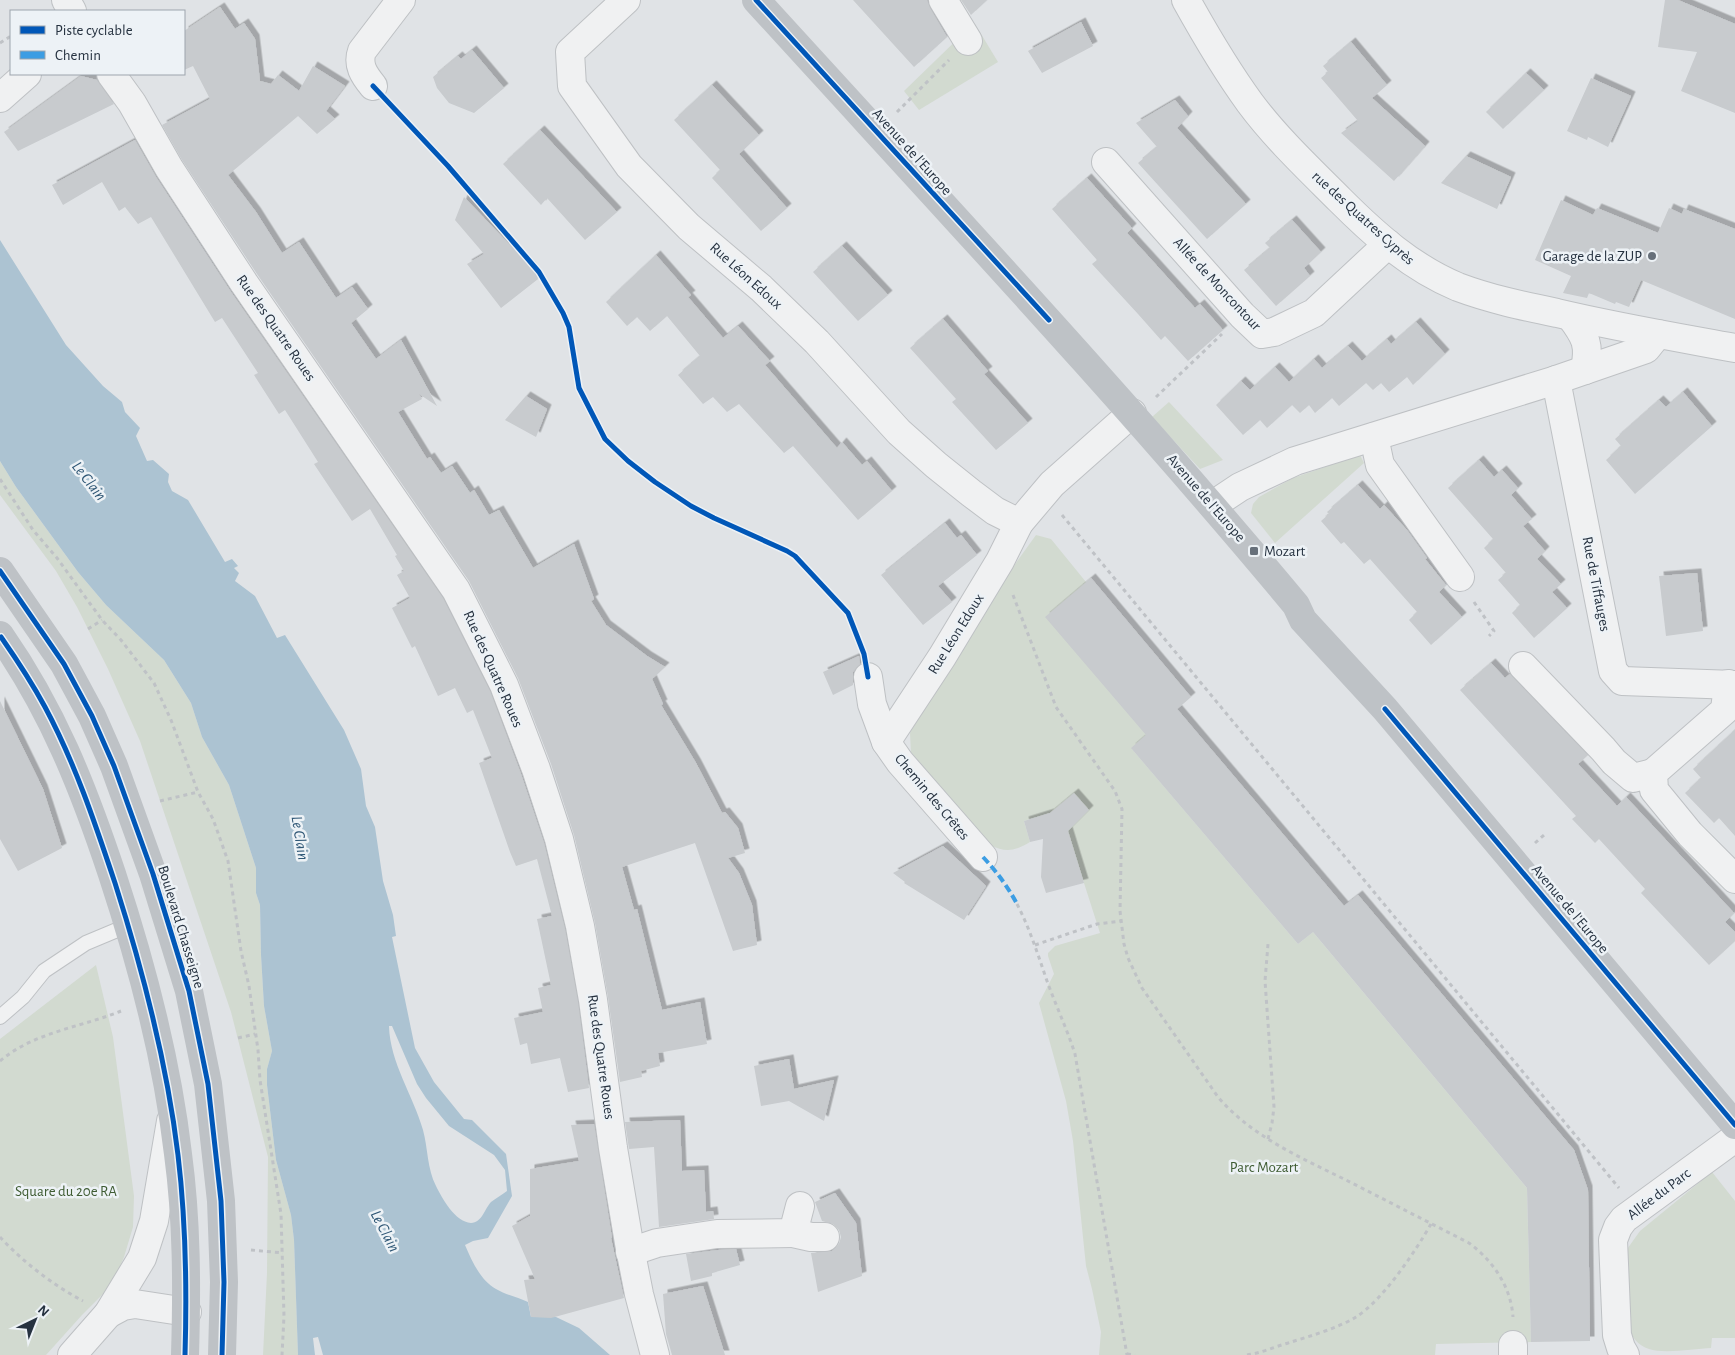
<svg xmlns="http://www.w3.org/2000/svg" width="1735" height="1355" font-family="'Alegreya Sans',sans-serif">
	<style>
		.green { fill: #d2dad0 }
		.water { fill: #acc3d2; fill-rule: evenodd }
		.building { fill: #c8cbce; filter: url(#shadow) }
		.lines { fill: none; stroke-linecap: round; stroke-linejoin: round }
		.lane-casing { stroke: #bec1c4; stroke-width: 16 }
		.street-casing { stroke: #bec1c4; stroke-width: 30 }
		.path { stroke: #bfc2c6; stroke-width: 3; stroke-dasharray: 4 4; stroke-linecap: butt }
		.lane { stroke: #f0f1f2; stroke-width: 14 }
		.street { stroke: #f0f1f2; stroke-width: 28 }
		.secondary { stroke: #bec2c6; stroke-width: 28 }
		.quiet { stroke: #3c9de3; stroke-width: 4; stroke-dasharray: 8 4; stroke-linecap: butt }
		.cycleway-casing { stroke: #edf2f6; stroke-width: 8 }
		.cycleway { stroke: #0057b8; stroke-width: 5 }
		.poi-dot { fill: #67707a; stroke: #edf2f6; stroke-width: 2 }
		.labels { text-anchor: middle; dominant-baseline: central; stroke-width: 5; stroke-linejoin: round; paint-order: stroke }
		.street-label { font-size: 15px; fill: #263240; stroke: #edf2f6 }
		.poi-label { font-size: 15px; fill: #263240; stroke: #edf2f6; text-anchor: end }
		.park-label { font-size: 15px; fill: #3f5c33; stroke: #edf2f6 }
		.water-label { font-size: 16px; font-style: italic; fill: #2e5675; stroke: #edf2f6 }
	</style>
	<defs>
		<filter id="shadow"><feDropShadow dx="4.5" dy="-4.5" stdDeviation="0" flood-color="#0004"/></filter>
	</defs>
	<rect width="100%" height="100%" fill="#e0e3e6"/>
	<g class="green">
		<path d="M975,24L998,62L919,110L904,91L970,27Z"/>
		<path d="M1169,402L1223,460L1200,469L1152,417Z"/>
		<path d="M1360,455L1364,463L1275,543L1251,513L1253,504L1259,497L1293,478Z"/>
		<path d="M0,461L16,487L78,572L106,605L164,660L191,703L202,737L229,785L256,868V893L260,905L261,955L264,1006L272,1051L267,1069V1085L276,1160L291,1215L294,1240L298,1355H263L267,1273L268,1157L231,1012L140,741L108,669L77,607L56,571L0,495Z"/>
		<path d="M1036,535L1051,539L1086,582L1146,735L1132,749L1298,944L1313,932L1527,1188L1531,1342L1436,1344L1435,1355H1099L1101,1332L1092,1289L1086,1266L1073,1141L1066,1101L1039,1003L1054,974L1048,956V953L1055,946L1100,933L1067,830L1050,813L1024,821L1030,842C1015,851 1006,853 990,845L911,754L910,733L917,713L975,620Z"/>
		<path d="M96,965L113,1037L134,1196L133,1227L124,1257L112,1285L82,1315L46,1355H0V1039Z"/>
		<path d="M1712,1172L1735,1201V1338H1712L1711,1348C1695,1349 1663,1354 1649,1349C1638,1346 1632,1336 1627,1328L1625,1252L1640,1231Z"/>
	</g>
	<path class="water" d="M0,240L66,345L103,386L122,402L125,412L140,428L136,436L147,461L153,460L169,474L168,482L172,491L188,500L225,562L232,559L238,566L234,568L239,573L235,581L255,596L277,638L285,635L344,730L361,769L366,806L375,827L383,881L393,915L396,936L392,937L415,1048L434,1082L464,1119L472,1120L506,1154L512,1196L488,1238L473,1241L465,1245C472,1261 480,1280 496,1289C506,1295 518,1297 528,1302L531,1317H556L579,1328L610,1355H323L318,1337L313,1338L315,1355H298L294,1240L291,1215L276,1160L267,1085V1069L272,1051L264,1006L261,955L260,905L256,893V868L229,785L202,737L191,703L164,660L106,605L78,572L16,487L0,461ZM389,1026H392L417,1084L426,1098L449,1126L494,1155L505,1170L507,1191C502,1195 496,1198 491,1202C485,1208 482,1223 471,1223C455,1222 442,1198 436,1186C427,1169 428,1148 423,1130C413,1095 390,1063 389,1026Z"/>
	<g class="building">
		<path d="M853,0H927L930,8L947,37L914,67Z"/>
		<path d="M961,0H987L971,15Z"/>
		<path d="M1665,0H1678L1735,24V113L1681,91L1697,52L1658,47Z"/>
		<path d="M220,7L235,29L244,23L255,39L260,81L271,84L278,75L299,91L313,66L345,86L326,111L335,119L317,134L298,116L228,175L256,212L282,253L299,242L336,298L352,287L368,309L351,323L376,359L401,340L437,406L419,394L422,399L398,412L427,459L430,457L441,473L452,466L470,493L474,490L489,515L499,510L533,568L574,544L594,599L591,601L606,625L647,656L665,667L652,679L663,704L661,705L696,763L722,813L725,812L738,828L745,853L728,858L739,873L752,905L757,945L733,951L695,843L622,867L634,910L637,909L662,1010L700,1002L707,1044L658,1053L660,1066L641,1071L642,1077L620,1082L608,997L595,923L574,835L551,764L518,678L469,581L257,274L182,160L162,125L210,99L193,66L184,70V31Z"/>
		<path d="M1081,22L1093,46L1042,73L1028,51Z"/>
		<path d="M1351,42L1387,85L1372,98L1425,146L1394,181L1341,133L1358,121L1321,78L1328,72L1323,66Z"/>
		<path d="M472,50L504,88L474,113L449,103L437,88L433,77L458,56L461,59Z"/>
		<path d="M1526,73L1544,90L1503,129L1486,112Z"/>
		<path d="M81,76L97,80L114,104L18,151L4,132Z"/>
		<path d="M1591,78L1631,96L1608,147L1588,137L1587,140L1567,131Z"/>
		<path d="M712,85L759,135L739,154L787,208L761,231L712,178L720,170L674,120Z"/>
		<path d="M1175,100L1188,116L1177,128L1246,204L1207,239L1138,163L1157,147L1136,123Z"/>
		<path d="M540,130L617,212L585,240L547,198L541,205L503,164Z"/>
		<path d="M135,140L156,177L231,292L443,598L490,691L521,774L544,843L565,929L578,1002L589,1088L568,1092L560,1058L531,1064L527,1043L520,1045L514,1018L543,1012L538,988L551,985L537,919L552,916L537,859L516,866L510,852L479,763L492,758L473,710L467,713L455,688L438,696L415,646L412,648L392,608L410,598L397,575L404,571L395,556L397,555L370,509L352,521L314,464L318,462L285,410L279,414L254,375L258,373L222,318L215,322L151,217L138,224L125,207L119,211L102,182L63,205L52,185Z"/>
		<path d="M1466,156L1511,177L1497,209L1441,183Z"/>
		<path d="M1087,178L1132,228L1127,233L1149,257L1195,308L1200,304L1223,330L1188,361L1165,336L1161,340L1138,314L1092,264L1097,260L1052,209Z"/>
		<path d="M464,197L531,267L538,279L501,308L467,264L484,254L455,220Z"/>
		<path d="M1561,200L1593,215L1597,208L1658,233L1669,208L1682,214L1684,209L1735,229V319L1641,280L1629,307L1616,302L1615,304L1589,293L1587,298L1563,293L1571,276L1535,260Z"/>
		<path d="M1292,220L1321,252L1304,268L1310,276L1276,306L1244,270L1270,248L1265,243Z"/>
		<path d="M842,246L888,295L858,321L813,272Z"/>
		<path d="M656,255L691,295L688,297L723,338L738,326L770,361L765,365L837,448L842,442L862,465L867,461L892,491L858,520L793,446L784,453L739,404L727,412L713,397L703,404L678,375L700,356L667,316L650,331L637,317L627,326L606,302Z"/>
		<path d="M943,319L988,371L984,374L1028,423L996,450L952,402L956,399L910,348Z"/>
		<path d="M1416,322L1445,354L1413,385L1407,377L1389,392L1381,383L1373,390L1366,383L1339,406L1332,398L1315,413L1309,405L1300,413L1292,405L1267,428L1260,420L1243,435L1216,405L1241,381L1250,390L1275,367L1289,382L1314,359L1322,368L1348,346L1362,361L1387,339L1391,344Z"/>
		<path d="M1683,392L1712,426L1635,494L1606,460L1621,446L1615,439L1659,400L1666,407Z"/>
		<path d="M526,396L547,409L536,437L505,420Z"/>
		<path d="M1479,460L1494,477L1502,470L1518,488L1511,495L1532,519L1523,526L1545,551L1537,559L1561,584L1552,592L1567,608L1534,638L1512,613L1520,605L1498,580L1506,573L1484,548L1493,539L1448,488Z"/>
		<path d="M1358,485L1380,509L1384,505L1407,530L1427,558L1425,559L1446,585L1439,592L1462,617L1431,645L1409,620L1417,612L1370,559L1364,564L1344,542L1341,544L1321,521L1329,514L1327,512Z"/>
		<path d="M945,523L957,538L961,535L977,555L938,586L952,602L923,625L881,575Z"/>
		<path d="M1697,573L1703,631L1666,636L1659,576Z"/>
		<path d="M1091,578L1191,697L1177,709L1344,906L1358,895L1574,1150L1588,1190L1590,1341L1531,1342L1527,1188L1313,932L1298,944L1131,748L1146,735L1045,617Z"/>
		<path d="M859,656L860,664L853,672V685L833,695L823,672Z"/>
		<path d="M1491,663L1505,678L1510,674L1588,755L1578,764L1617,806L1626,797L1734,913L1725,922L1735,932V941L1709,965L1641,893L1645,889L1599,839L1595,843L1572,819L1576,816L1460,690Z"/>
		<path d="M0,701L43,789L62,848L18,871L0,839Z"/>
		<path d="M1735,730V836L1719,818L1714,823L1685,793L1701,778L1693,769Z"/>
		<path d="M1074,793L1089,810L1068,831L1084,883L1046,893L1041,877L1043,839L1030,842L1024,821L1050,813Z"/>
		<path d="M943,846L986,886L964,920L904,883L905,882L893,873Z"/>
		<path d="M789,1059L794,1089L834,1080L824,1121L789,1101L761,1106L754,1066Z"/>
		<path d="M680,1120L682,1171L704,1170L706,1212L713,1211L714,1219L659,1227L654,1147L629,1149L625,1122Z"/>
		<path d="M594,1124L612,1238H611L624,1298L551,1318L531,1317L524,1280L535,1279L512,1226L530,1216V1169L579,1161L571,1125Z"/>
		<path d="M835,1193L856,1223L862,1276L818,1292L811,1253L832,1251L839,1244L841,1237L839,1230L833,1224L822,1221L815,1202Z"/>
		<path d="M736,1249L740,1265L712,1273V1276L691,1281L686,1254L718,1250Z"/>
		<path d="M703,1286L725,1355H672L666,1334L663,1294Z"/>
	</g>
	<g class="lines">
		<g class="lane-casing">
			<path id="lane" d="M0,1017L23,997L44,971L86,943L129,925"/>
		</g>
		<g class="street-casing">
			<g id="street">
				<path d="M66,0L72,11"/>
				<path d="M626,0L570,52L572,86L629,166L689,227L761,288L817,342L899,432L936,465L971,493L995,511L1019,523"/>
				<path d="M943,0L968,41"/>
				<path d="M1186,0C1206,36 1226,70 1250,103C1276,138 1309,169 1340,200C1375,235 1412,268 1458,287C1490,299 1523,306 1557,313C1616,327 1675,337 1735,348"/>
				<path d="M111,74L132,103L169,168L244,283L456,590L504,685L536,769L559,839L580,926L593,1000L613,1148L629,1243L639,1294L655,1355"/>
				<path d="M373,86C364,75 357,65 362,51L401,0"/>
				<path d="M0,98L27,74"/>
				<path d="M1106,162L1242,315L1262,334L1274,332L1314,313L1388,244"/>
				<path d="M1571,317C1586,337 1590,345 1585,370"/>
				<path d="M1556,380L1613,671L1622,681L1735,685"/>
				<path d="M1374,437L1380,465L1460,577"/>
				<path d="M1213,505L1240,487L1295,461L1556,380L1646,349L1658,334"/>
				<path d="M1523,666L1603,749L1614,762L1633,778L1653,773"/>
				<path d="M868,677L872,704L886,742L900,762L983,857"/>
				<path d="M1728,684L1725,710L1653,773L1654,790L1690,834L1735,879"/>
				<path d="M886,742L942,657L1000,561L1019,523L1052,484L1132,413"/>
				<path d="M793,1233L811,1237H825"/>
				<path d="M630,1252L657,1243L717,1234L793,1233L800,1206"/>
				<path d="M108,1314L123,1306L135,1304L187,1312"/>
				<path d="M72,1355L108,1314L142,1258L154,1221L171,1121"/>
				<path d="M1513,1355V1345"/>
				<path d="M1625,1355L1621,1348L1617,1335L1613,1240L1618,1227L1624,1219L1735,1138"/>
			</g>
		</g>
		<g class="path">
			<path d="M0,43L11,36"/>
			<path d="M897,112L949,60"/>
			<path d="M1156,397L1222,334"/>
			<path d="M0,479L33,530L57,558L102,620L121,640L154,683L171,720L198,792L213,819L228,861L241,951L249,986L258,1050L260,1080L281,1214L284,1316L282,1355"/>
			<path d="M1062,515L1619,1188"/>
			<path d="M1013,595L1056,707L1115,791L1122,809L1120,911L1124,944L1128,958L1142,988L1218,1097C1253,1138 1304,1159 1352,1183C1391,1203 1430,1223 1469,1243C1492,1260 1511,1286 1513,1317"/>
			<path d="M1474,602L1494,631L1489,636"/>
			<path d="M88,629L102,620"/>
			<path d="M160,801L198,792"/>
			<path d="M1535,843L1544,835"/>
			<path d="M1017,904C1030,929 1038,955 1047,981C1056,1006 1067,1029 1075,1054L1127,1355"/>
			<path d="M1035,945L1097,924L1121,921"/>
			<path d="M238,1038L255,1034"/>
			<path d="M0,1061C34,1032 82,1027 121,1011"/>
			<path d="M1268,1139L1272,1123L1274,1107L1265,981L1268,944"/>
			<path d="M0,1237C23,1262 53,1285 83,1301"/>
			<path d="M251,1250L283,1253"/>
			<path d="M1127,1354L1135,1355"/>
			<path d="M1247,1355C1261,1353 1274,1347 1288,1343C1310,1336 1336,1329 1356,1317C1383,1300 1415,1252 1431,1224"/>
		</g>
		<use href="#lane" class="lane"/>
		<use href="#street" class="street"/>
		<g class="secondary">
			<path d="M756,0C938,200 1123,397 1296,605L1303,620L1385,709L1735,1125"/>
			<path d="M0,571L64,664L92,716L114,766L153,874L189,991L208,1084L221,1201L224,1282L222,1355"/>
			<path d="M0,635C53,711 83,787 112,874C142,965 167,1059 178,1154C187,1221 187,1288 185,1355"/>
		</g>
		<path class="quiet" d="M983,857C997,872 1008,887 1017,904"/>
		<g class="cycleway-casing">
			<g id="cycleway">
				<path d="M756,0L1049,320"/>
				<path d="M373,86L448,166L539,272L563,313L569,327L579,388L605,439L628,461L655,482L691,506L714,518L787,551L795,556L848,613L864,654L868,677"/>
				<path d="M0,571L64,664L92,716L114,766L153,874L189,991L208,1084L221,1201L224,1282L222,1355"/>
				<path d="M1,637C17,660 32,683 45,707C75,763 95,823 115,883C143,971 167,1063 178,1155C186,1222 187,1288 185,1355"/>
				<path d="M1385,709L1735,1125"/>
			</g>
		</g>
		<use href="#cycleway" class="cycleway"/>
	</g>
	<g class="poi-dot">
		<circle cx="1652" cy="256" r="5"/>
		<rect x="1249" y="546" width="10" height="10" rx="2.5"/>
	</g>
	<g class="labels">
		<g class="street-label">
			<text transform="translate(912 152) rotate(48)">Avenue de l'Europe</text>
			<text transform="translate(1363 218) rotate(42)">rue des Quatres Cyprès</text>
			<text transform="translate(746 276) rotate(42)">Rue Léon Edoux</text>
			<text transform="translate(1217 284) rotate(47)">Allée de Moncontour</text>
			<text transform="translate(276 328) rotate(55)">Rue des Quatre Roues</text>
			<text transform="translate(1206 498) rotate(49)">Avenue de l'Europe</text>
			<text transform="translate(1596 584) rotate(79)">Rue de Tiffauges</text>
			<text transform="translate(956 634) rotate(-58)">Rue Léon Edoux</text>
			<text transform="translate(493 669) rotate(66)">Rue des Quatre Roues</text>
			<text transform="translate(932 797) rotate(50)">Chemin des Crêtes</text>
			<text transform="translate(1570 909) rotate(50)">Avenue de l'Europe</text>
			<text transform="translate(181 927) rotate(73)">Boulevard Chasseigne</text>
			<text transform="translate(601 1057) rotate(82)">Rue des Quatre Roues</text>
			<text transform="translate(1659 1194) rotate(-37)">Allée du Parc</text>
		</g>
		<g class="poi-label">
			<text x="1642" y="256">Garage de la ZUP</text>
			<text x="1264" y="551" text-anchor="start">Mozart</text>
		</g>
		<g class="park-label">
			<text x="1264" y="1167">Parc Mozart</text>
			<text x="66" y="1191">Square du 20e RA</text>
		</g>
		<g class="water-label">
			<text transform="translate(89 481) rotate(52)">Le Clain</text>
			<text transform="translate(300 838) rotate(81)">Le Clain</text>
			<text transform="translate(385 1231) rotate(62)">Le Clain</text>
		</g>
	</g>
	<rect x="10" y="10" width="175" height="65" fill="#edf2f6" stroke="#9da5ad"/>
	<rect x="20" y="26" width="25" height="8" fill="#0057b8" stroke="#9da5ad"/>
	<text x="55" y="35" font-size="15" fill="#263240">Piste cyclable</text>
	<rect x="20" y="51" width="25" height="8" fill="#3c9de3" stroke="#9da5ad"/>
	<text x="55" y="60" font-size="15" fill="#263240">Chemin</text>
	<g transform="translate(35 1320) rotate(43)" stroke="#edf2f6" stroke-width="4" paint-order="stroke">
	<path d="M0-4L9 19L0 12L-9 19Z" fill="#263240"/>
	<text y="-8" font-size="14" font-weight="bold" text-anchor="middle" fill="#263240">N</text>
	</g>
</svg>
